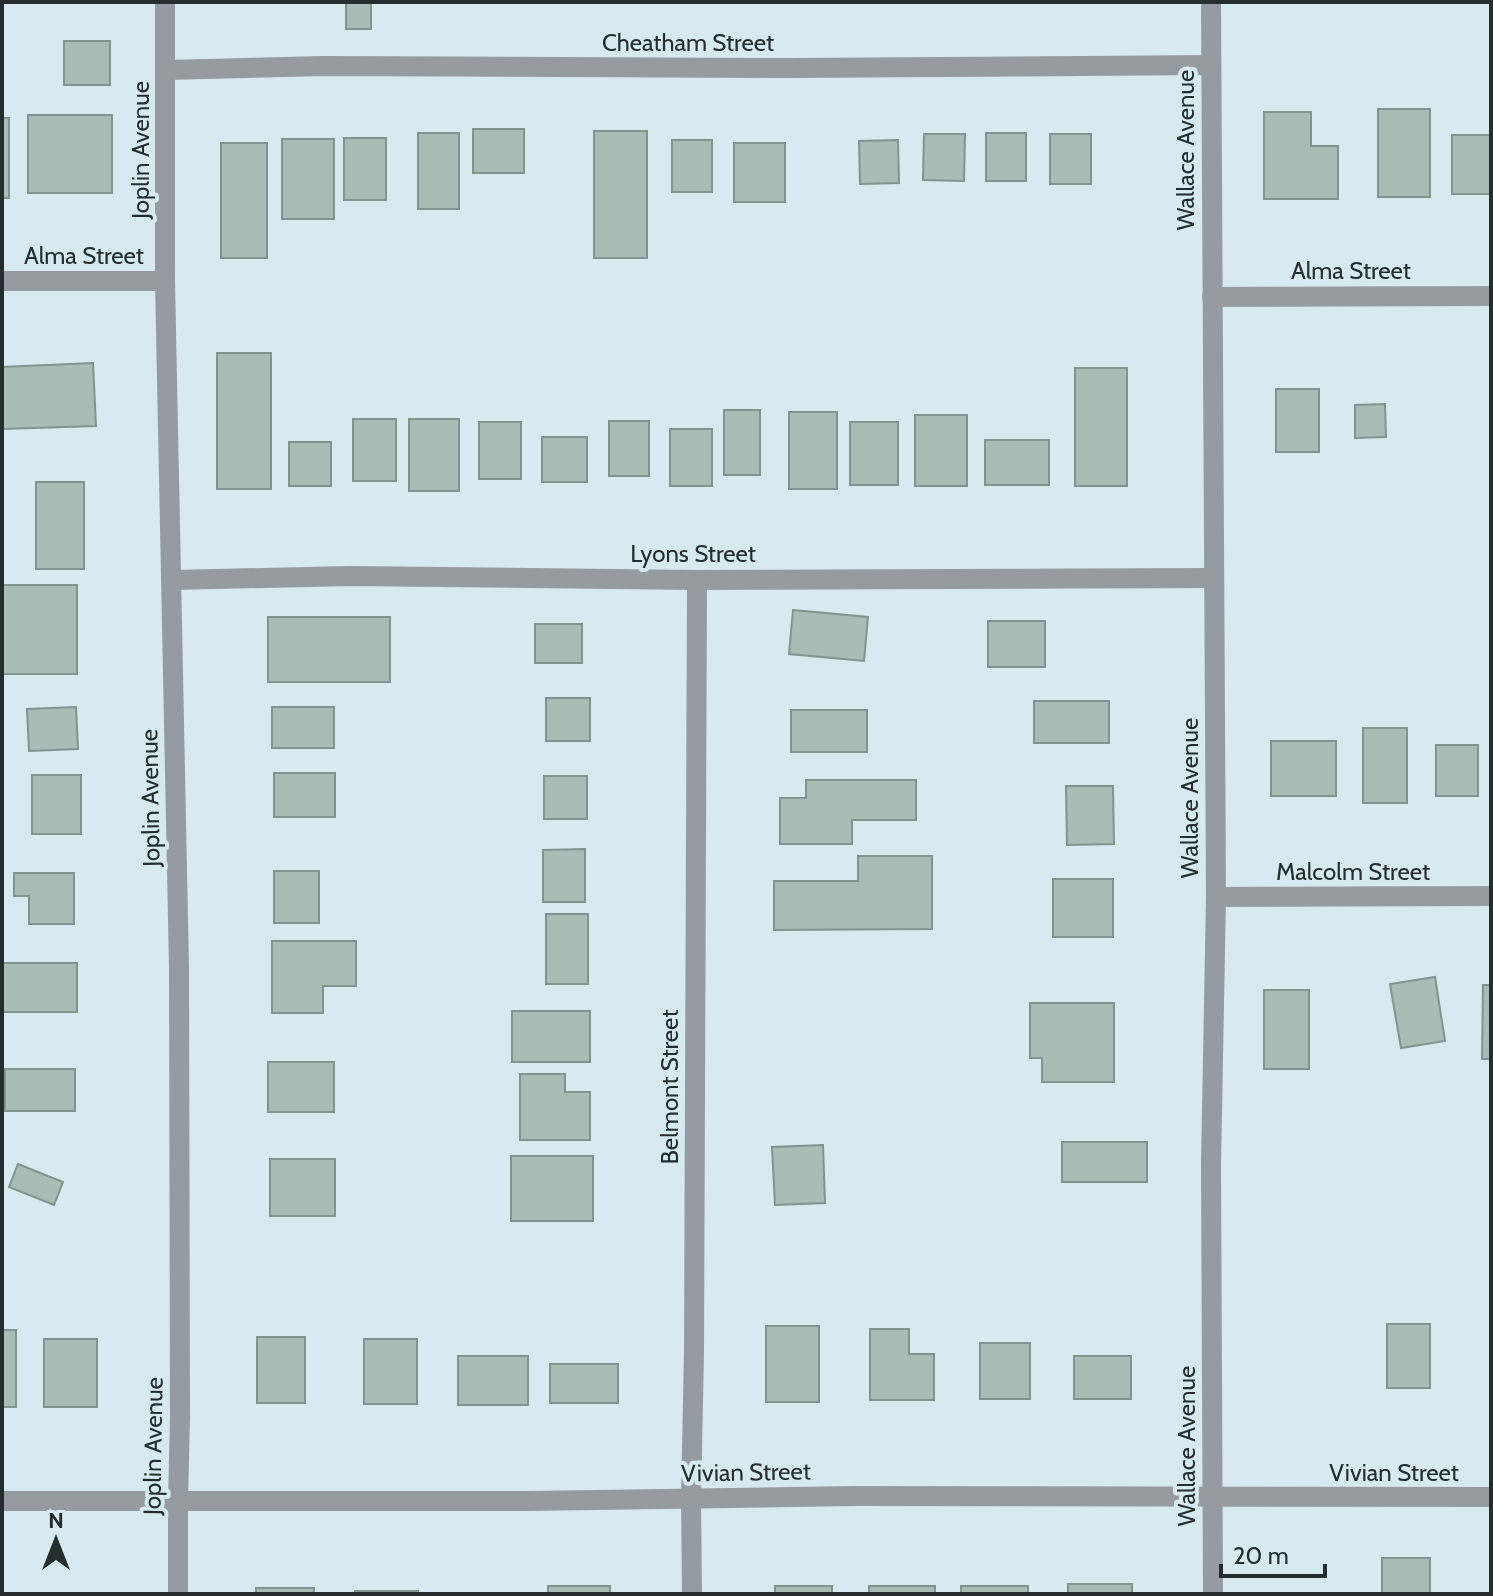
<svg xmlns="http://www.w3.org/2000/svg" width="1493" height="1596" font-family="Cabin,sans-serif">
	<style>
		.building { fill: #a9bdb7; stroke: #81948f; stroke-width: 2 }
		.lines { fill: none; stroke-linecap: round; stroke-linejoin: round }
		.street { stroke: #959ba0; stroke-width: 20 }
		.labels { text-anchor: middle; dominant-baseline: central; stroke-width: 8; stroke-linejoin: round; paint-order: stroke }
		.street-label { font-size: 24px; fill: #252d2f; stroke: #d6eaef }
	</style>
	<rect width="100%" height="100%" fill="#d6eaef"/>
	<g class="building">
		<rect x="346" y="2" width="25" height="27"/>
		<rect x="64" y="41" width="46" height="44"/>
		<rect x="1378" y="109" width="52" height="88"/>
		<path d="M1264,112H1311V146H1338V199H1264Z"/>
		<rect x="28" y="115" width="84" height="78"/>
		<rect x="2" y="118" width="7" height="80"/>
		<rect x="473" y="129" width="51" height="44"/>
		<rect x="594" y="131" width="53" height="127"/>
		<rect x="418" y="133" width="41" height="76"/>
		<rect x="986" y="133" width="40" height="48"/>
		<path d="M924,134H965L964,181L923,180Z"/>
		<rect x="1050" y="134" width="41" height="50"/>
		<rect x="1452" y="135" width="39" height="59"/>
		<rect x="344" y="138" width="42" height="62"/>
		<rect x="282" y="139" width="52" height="80"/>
		<rect x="672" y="140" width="40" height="52"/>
		<path d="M898,140L899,183L860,184L859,141Z"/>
		<rect x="221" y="143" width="46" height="115"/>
		<rect x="734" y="143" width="51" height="59"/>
		<rect x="217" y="353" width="54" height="136"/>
		<path d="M93,363L96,426L2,429V367Z"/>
		<rect x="1075" y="368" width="52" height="118"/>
		<rect x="1276" y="389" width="43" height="63"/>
		<path d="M1385,404L1386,437L1355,438V405Z"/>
		<rect x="724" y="410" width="36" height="65"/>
		<rect x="789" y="412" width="48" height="77"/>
		<rect x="915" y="415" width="52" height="71"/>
		<rect x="353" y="419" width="43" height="62"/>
		<rect x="409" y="419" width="50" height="72"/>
		<rect x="609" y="421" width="40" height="55"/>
		<rect x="479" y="422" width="42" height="57"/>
		<rect x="850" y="422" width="48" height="63"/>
		<rect x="670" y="429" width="42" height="57"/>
		<rect x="542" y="437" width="45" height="45"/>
		<rect x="985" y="440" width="64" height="45"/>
		<rect x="289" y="442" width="42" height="44"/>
		<rect x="36" y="482" width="48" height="87"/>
		<rect x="2" y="585" width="75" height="89"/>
		<path d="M793,610L868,617L864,661L789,654Z"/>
		<rect x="268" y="617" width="122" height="65"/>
		<rect x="988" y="621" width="57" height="46"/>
		<rect x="535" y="624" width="47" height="39"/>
		<rect x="546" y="698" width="44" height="43"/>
		<rect x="1034" y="701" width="75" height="42"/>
		<path d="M76,707L78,749L29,751L27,709Z"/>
		<rect x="272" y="707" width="62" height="41"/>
		<rect x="791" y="710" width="76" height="42"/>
		<rect x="1363" y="728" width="44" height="75"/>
		<rect x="1271" y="741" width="65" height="55"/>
		<rect x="1436" y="745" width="42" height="51"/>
		<rect x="274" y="773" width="61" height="44"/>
		<rect x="32" y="775" width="49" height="59"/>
		<rect x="544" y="776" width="43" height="43"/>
		<path d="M806,780H916V820H852V844H780V798H806Z"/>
		<path d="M1066,786H1113L1114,844L1067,845Z"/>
		<path d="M585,849V902H543V850Z"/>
		<path d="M858,856H932V929L774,930V881H858Z"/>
		<rect x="274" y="871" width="45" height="52"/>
		<path d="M14,873H74V924H29V896H14Z"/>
		<rect x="1053" y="879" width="60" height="58"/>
		<rect x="546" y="914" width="42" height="70"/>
		<path d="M272,941H356V986H323V1013H272Z"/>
		<rect x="2" y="963" width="75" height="49"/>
		<path d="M1435,977L1445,1041L1401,1048L1390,984Z"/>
		<path d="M1483,985H1491V1059H1482Z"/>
		<rect x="1264" y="990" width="45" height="79"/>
		<path d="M1030,1003H1114V1082H1042V1058H1030Z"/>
		<rect x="512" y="1011" width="78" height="51"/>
		<rect x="268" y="1062" width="66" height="50"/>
		<rect x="5" y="1069" width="70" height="42"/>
		<path d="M520,1074H565V1092H590V1140H520Z"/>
		<rect x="1062" y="1142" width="85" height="40"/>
		<path d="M823,1145L825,1203L775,1205L772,1147Z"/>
		<rect x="511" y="1156" width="82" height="65"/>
		<rect x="270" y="1159" width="65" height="57"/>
		<path d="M18,1164L63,1182L54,1205L9,1187Z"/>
		<rect x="1387" y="1324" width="43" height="64"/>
		<rect x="766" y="1326" width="53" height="76"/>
		<path d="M870,1329H909V1354H934V1400H870Z"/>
		<rect x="2" y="1330" width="14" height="77"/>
		<rect x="257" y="1337" width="48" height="66"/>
		<rect x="44" y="1339" width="53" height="68"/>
		<rect x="364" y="1339" width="53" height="65"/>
		<rect x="980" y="1343" width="50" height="56"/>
		<rect x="458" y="1356" width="70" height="49"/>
		<rect x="1074" y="1356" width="57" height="43"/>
		<rect x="550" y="1364" width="68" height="39"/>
		<rect x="1382" y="1558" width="48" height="36"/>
		<rect x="1068" y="1584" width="64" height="10"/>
		<rect x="548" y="1586" width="62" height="8"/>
		<rect x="775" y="1586" width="57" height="8"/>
		<rect x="869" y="1586" width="66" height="8"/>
		<rect x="961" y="1586" width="67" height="8"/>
		<rect x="256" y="1588" width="58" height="6"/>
		<rect x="355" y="1591" width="63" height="3"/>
	</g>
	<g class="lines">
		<g class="street">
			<path d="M165,2V281L179,968L180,1417L178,1501V1594"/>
			<path d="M1211,2L1216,897L1211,1165L1213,1594"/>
			<path d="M166,70L324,66L791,68L1211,65"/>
			<path d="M2,281H165"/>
			<path d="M1212,297L1491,296"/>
			<path d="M172,580L350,576L697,580L1213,578"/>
			<path d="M1216,897L1491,896"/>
			<path d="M2,1501H528L855,1496L1491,1497"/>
			<path d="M692,1594L691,1500L694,1351L697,580"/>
		</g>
	</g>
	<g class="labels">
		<g class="street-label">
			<text x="688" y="42">Cheatham Street</text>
			<text transform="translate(140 150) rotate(-90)">Joplin Avenue</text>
			<text transform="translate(1185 150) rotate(-90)">Wallace Avenue</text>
			<text x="84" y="255">Alma Street</text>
			<text x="1351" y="270">Alma Street</text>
			<text x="693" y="553">Lyons Street</text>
			<text transform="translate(150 798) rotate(-91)">Joplin Avenue</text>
			<text transform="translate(1189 798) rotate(-90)">Wallace Avenue</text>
			<text x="1353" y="871">Malcolm Street</text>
			<text transform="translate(669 1087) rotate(-90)">Belmont Street</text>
			<text transform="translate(153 1446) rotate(-89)">Joplin Avenue</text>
			<text transform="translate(1186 1446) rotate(-90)">Wallace Avenue</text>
			<text transform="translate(746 1472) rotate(-1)">Vivian Street</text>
			<text x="1394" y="1472">Vivian Street</text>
		</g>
	</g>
	<rect width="1493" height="1596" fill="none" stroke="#252d2f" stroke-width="8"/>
	<g transform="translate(56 1540)" stroke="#d6eaef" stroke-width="6" paint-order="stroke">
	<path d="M0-6L14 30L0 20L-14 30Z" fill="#252d2f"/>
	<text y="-12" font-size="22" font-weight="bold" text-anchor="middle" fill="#252d2f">N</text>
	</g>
	<path d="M1221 1564v12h104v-12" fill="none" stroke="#252d2f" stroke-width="4"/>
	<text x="1233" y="1564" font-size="24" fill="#252d2f" stroke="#d6eaef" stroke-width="6" paint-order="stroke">20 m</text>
</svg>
